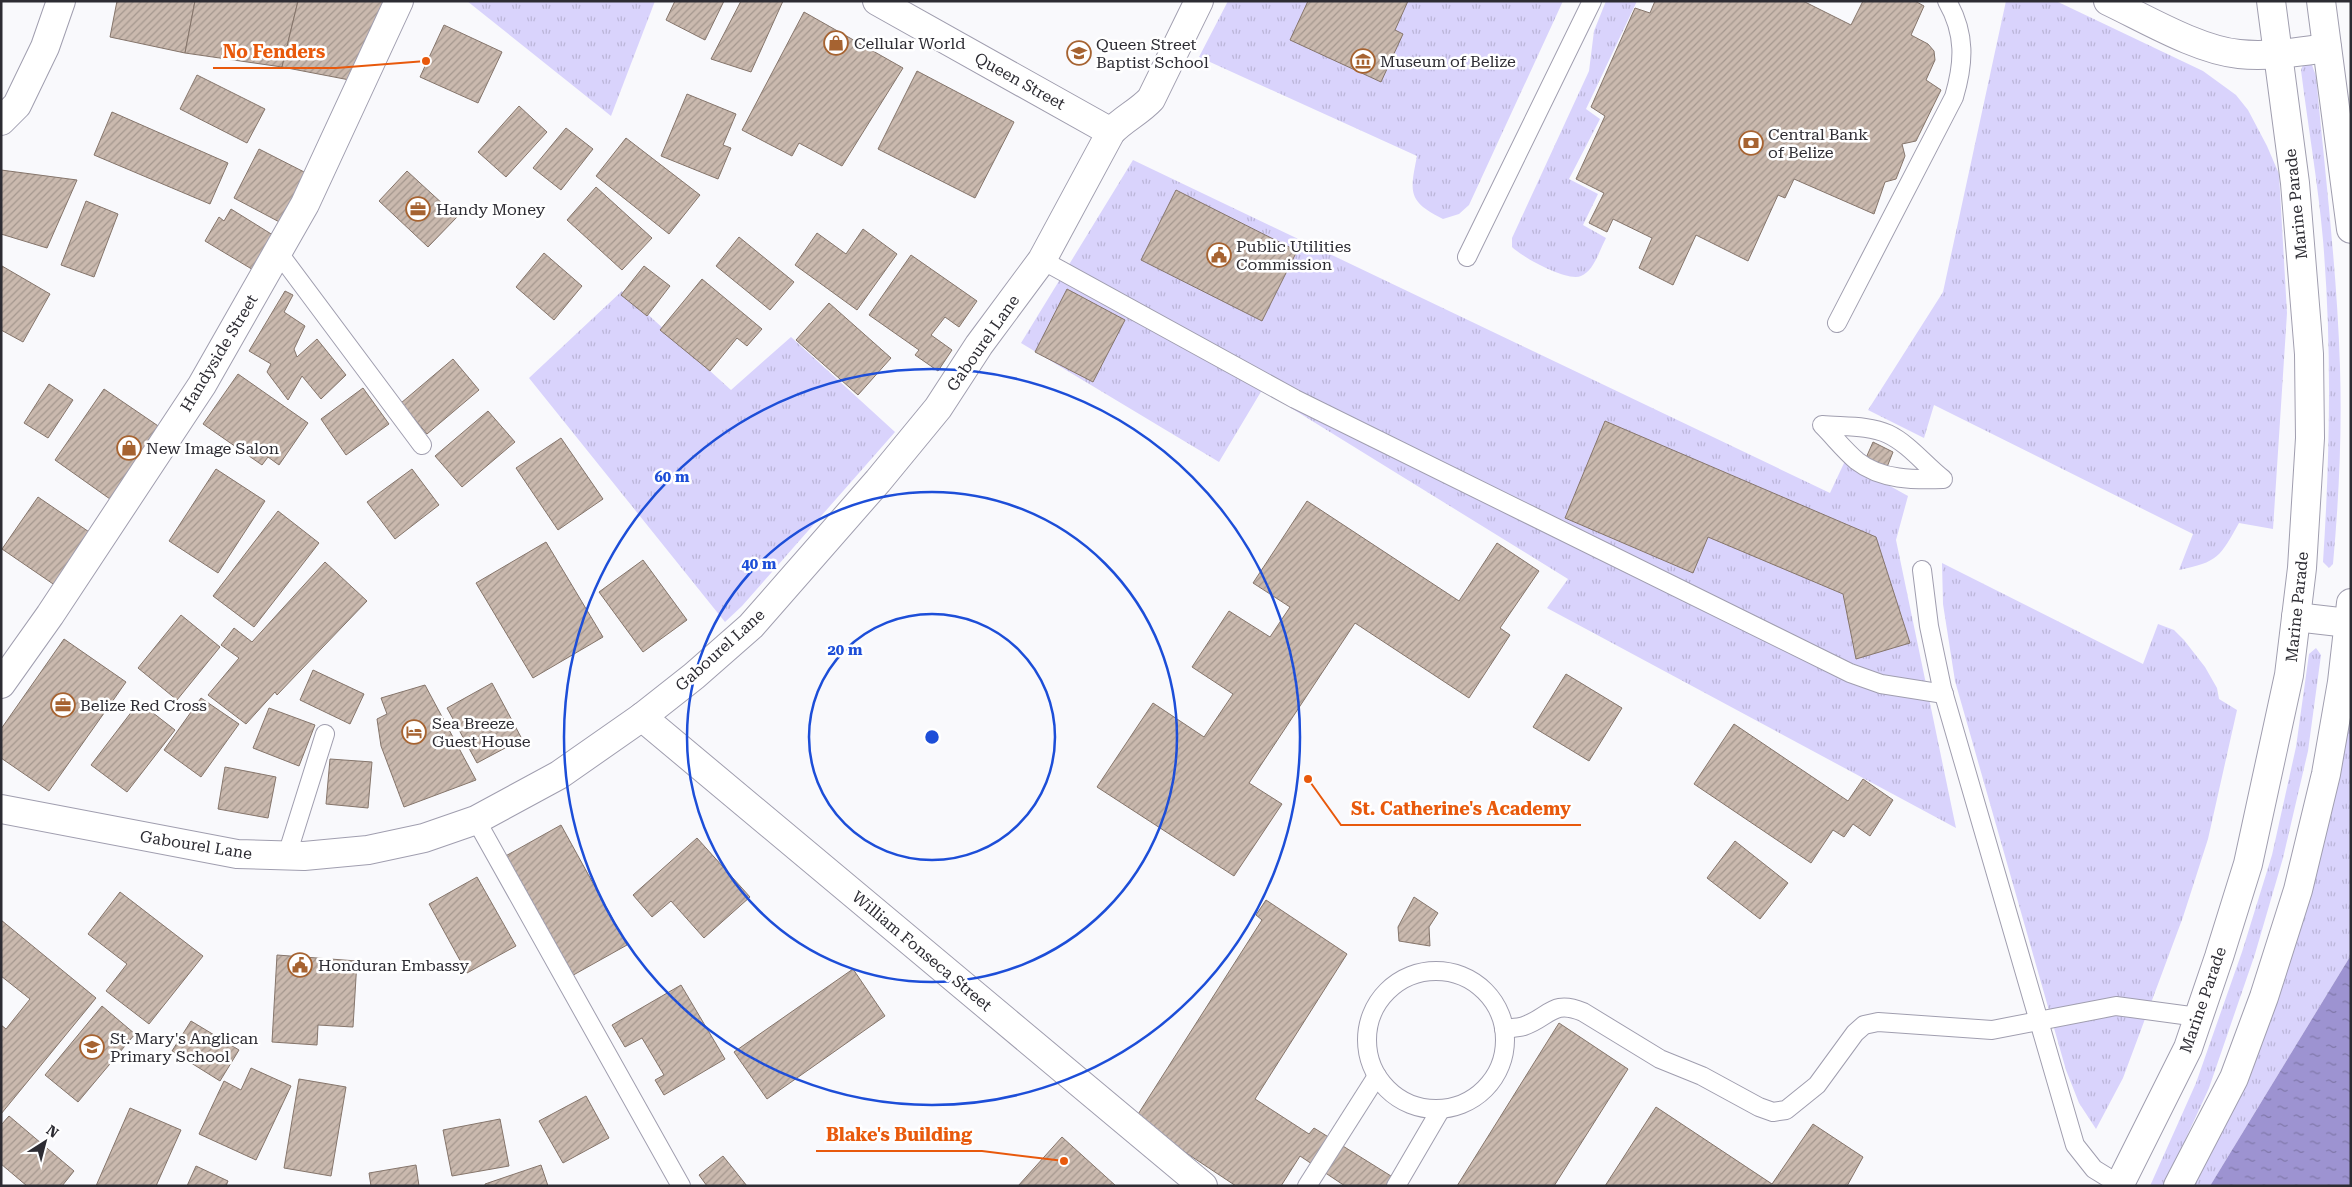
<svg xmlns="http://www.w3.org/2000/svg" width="2352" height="1187" font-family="'Roboto Serif',serif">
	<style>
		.grass { fill: url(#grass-tufts) }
		.water { fill: url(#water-ripples) }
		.building { fill: url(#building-hatch); stroke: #85756b }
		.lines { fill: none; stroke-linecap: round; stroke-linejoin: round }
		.lane-casing { stroke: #a09eaf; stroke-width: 20 }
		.street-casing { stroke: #a09eaf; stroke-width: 30 }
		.secondary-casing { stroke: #a09eaf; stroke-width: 30 }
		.lane { stroke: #fff; stroke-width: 18 }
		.street { stroke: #fff; stroke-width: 28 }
		.secondary { stroke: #fff; stroke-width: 28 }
		.ring { fill: none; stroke: #1d4ed8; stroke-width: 2.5 }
		.labels { text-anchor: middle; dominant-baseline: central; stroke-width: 5; stroke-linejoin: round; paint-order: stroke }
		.poi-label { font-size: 16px; fill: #2d2c33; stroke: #fff; text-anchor: start }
		.street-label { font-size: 16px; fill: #2d2c33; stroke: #fff }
		.centre { fill: #1d4ed8; stroke: #fff; stroke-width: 2.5 }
		.ring-label { font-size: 15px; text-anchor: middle; font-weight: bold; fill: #1d4ed8; stroke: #fff; stroke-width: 5; stroke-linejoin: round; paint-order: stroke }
		.leader { fill: none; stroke: #e8590c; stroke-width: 2 }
		.callout-dot { fill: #e8590c; stroke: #fff; stroke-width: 2 }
		.callout-label { font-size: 18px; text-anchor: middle; font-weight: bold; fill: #e8590c; stroke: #fff; stroke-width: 5; stroke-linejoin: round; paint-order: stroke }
	</style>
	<defs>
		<pattern id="grass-tufts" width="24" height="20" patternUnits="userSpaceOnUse" patternTransform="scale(1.25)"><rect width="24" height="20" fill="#d9d3fc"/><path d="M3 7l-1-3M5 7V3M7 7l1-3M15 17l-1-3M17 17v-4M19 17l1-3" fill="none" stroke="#bbb5d8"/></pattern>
		<pattern id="water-ripples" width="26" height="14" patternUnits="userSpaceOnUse" patternTransform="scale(1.25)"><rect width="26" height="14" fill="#9d93d1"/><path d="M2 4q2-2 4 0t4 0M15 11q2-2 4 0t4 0" fill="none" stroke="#8078aa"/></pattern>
		<pattern id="building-hatch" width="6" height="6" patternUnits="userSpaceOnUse" patternTransform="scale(1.25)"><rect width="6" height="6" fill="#cab9ae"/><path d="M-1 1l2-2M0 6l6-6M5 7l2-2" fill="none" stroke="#a4978e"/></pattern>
	</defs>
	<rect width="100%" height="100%" fill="#f9f9fc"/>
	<g class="grass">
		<path d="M467,1H655L611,116Z"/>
		<path d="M1228,1H1563L1469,205L1459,214L1443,219C1407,201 1410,192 1417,156L1199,57Z"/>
		<path d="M1606,1H1637L1586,109L1600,119L1569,179L1598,194L1583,225L1606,238C1600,249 1594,271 1581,276C1567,282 1522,257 1512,247V238L1589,71L1594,31Z"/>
		<path d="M2006,1H2056L2203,71L2236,95L2248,110L2267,146L2279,174L2287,313L2273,529L2239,523C2220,557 2218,562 2179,570L2193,534L1934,405L1924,438L1868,410L1943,292Z"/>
		<path d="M2305,60L2312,65L2316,76C2325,173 2337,270 2340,367C2342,433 2339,498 2333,564L2329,568L2323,562C2330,455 2332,347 2323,240C2318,183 2308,127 2301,70Z"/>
		<path d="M1133,160L1830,493L1845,461L1908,496L1896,540L1956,828L1547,608L1568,579L1262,390L1219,462L1021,343Z"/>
		<path d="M622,291L731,390L791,337L895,432L742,606L725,622L529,378Z"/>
		<path d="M1942,563L2143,664L2158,624L2174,630L2184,640L2205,667L2217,688L2219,699L2237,710L2208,839L2183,917L2123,1078L2096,1129L2079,1103L2066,1070L1955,681L1943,604Z"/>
		<path d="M2351,620V955L2210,1186H2188L2239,1079Z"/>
		<path d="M2316,648L2321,655L2308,751L2283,858L2255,954L2209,1088L2164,1186H2150L2196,1083L2242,952L2272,855L2296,747L2309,654Z"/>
	</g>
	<path class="water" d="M2351,955V1186H2210Z"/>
	<g class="building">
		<path d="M117,1H195L185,53L110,37Z"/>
		<path d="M195,1H298L282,67L185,53Z"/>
		<path d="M298,1H390L360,82L282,67Z"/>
		<path d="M675,1H724L705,40L666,20Z"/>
		<path d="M741,1H783L751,72L711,59Z"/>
		<path d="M1308,1H1408L1395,30L1403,34L1381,82L1290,40Z"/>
		<path d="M1655,1H1803L1851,25L1863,1H1915L1924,6L1911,35L1928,44L1934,51L1935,60L1926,80L1941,90L1916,141L1902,144L1905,156L1896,179L1885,182L1874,214L1794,179L1785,198L1778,195L1748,261L1696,235L1673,285L1639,268L1652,238L1613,219L1607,232L1589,223L1604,193L1576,179L1605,116L1591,107L1635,8L1650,13Z"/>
		<path d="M804,12L903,68L842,166L799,143L792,156L742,130Z"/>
		<path d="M444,25L502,52L478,103L420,77Z"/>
		<path d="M917,71L1014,122L975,198L878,149Z"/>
		<path d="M197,75L265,109L247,143L180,109Z"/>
		<path d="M687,94L736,114L723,145L731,148L718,179L661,156Z"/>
		<path d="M519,106L547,132L506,177L478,152Z"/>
		<path d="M112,112L228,163L210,204L94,155Z"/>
		<path d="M566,128L593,149L561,190L533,168Z"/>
		<path d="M626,138L700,195L669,234L596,176Z"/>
		<path d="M259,149L312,176L287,226L234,198Z"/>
		<path d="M1,170L77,180L47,248L1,234Z"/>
		<path d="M407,171L457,217L428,247L379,201Z"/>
		<path d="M596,187L652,238L622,270L567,220Z"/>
		<path d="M1176,190L1297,251L1262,321L1141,260Z"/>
		<path d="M86,201L118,214L94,277L61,265Z"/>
		<path d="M231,209L276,237L255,271L205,241L219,217L224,221Z"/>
		<path d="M863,229L897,254L857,310L795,265L817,233L846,254Z"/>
		<path d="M739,237L794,282L770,310L716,266Z"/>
		<path d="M544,253L582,286L554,320L516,287Z"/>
		<path d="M911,255L977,301L959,327L945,317L931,335L952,350L938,371L915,355L919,350L869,315Z"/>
		<path d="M2,266L50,294L23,342L1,330Z"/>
		<path d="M644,266L670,286L647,316L621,295Z"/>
		<path d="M702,279L762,329L747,346L737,338L710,371L660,330Z"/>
		<path d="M1067,289L1125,320L1093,382L1035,352Z"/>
		<path d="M285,291L293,295L284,312L305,326L294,349L297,357L317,339L346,375L321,399L302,376L288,400L267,372L271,364L249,351Z"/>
		<path d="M829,303L891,358L858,395L796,340Z"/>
		<path d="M453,359L479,390L427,434L401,403Z"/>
		<path d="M238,374L308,423L279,465L268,457L262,465L203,424Z"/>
		<path d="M49,384L73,400L48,438L24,423Z"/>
		<path d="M363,388L389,424L346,455L321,419Z"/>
		<path d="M104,389L167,432L117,504L55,460Z"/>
		<path d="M488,411L515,442L462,487L435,456Z"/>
		<path d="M1605,421L1876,537L1910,643L1856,659L1843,594L1708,537L1693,573L1565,518Z"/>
		<path d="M561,438L603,499L558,530L516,468Z"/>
		<path d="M1873,442L1893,452L1887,467L1866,458Z"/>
		<path d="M216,469L265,501L218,573L169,541Z"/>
		<path d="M412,469L439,505L395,539L367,502Z"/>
		<path d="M38,497L95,536L59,588L2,549Z"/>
		<path d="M1307,501L1459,601L1497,543L1539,571L1500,628L1510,635L1469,698L1355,623L1249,783L1282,804L1234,876L1097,787L1153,703L1204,737L1233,694L1192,667L1229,611L1270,637L1290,607L1253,583Z"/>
		<path d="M278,511L319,543L254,627L213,596Z"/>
		<path d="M546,542L603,637L533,678L476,583Z"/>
		<path d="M643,560L687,620L643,652L599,592Z"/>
		<path d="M325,562L367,601L277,695L275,692L246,724L208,695L239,658L221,645L234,628L252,642Z"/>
		<path d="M181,615L220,647L177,700L138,668Z"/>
		<path d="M64,639L126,682L49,791L1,758V729Z"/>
		<path d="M313,670L364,694L350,724L300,700Z"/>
		<path d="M1566,674L1622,708L1589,761L1533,727Z"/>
		<path d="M492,683L522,739L477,763L447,708Z"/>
		<path d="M425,685L476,780L404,807L381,746L377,719L387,714L381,698Z"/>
		<path d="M201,698L239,724L201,777L164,750Z"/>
		<path d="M139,702L175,730L127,792L91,765Z"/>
		<path d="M269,708L315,725L299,766L253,748Z"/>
		<path d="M1734,724L1848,801L1863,779L1893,800L1870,836L1853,824L1844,837L1833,830L1811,863L1694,784Z"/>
		<path d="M330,759L372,762L368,808L326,804Z"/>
		<path d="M225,767L276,777L268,818L218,809Z"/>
		<path d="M561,825L627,945L568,978L502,858Z"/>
		<path d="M697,838L750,897L704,938L671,901L652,917L633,895Z"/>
		<path d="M1735,841L1788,883L1760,919L1707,878Z"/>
		<path d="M477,877L516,946L467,973L429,904Z"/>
		<path d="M120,892L203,956L149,1024L106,991L127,964L88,934Z"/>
		<path d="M1414,897L1438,913L1429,927L1430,946L1399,941L1398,927Z"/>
		<path d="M1266,900L1347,954L1255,1099L1309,1134L1314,1128L1407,1186H1345L1300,1156L1281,1186H1236L1135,1119L1262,920L1256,915Z"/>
		<path d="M1,920L96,998L1,1114V1025L6,1029L30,999L1,976Z"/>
		<path d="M277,955L357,961L353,1027L318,1025L317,1045L272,1042Z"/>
		<path d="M853,969L885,1016L767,1099L734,1052Z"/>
		<path d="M681,985L725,1059L664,1095L655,1080L664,1075L642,1038L625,1047L612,1025Z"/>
		<path d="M102,1006L135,1034L78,1102L45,1075Z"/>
		<path d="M191,1021L239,1050L220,1081L172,1051Z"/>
		<path d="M1559,1023L1628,1069L1554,1186H1457Z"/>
		<path d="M251,1068L291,1086L256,1160L199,1134L224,1081L241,1090Z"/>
		<path d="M299,1079L346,1087L331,1176L284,1168Z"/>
		<path d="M586,1096L609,1138L563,1163L539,1121Z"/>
		<path d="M1656,1107L1772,1184L1813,1124L1863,1157L1847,1186H1605Z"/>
		<path d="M130,1108L181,1130L156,1186H96Z"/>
		<path d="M9,1116L74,1171L62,1186H27L1,1164V1125Z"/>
		<path d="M500,1119L509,1166L452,1176L443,1130Z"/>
		<path d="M1062,1137L1116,1186H1018Z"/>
		<path d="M723,1156L747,1186H707L699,1175Z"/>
		<path d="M416,1165L419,1186H371L369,1173Z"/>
		<path d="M541,1165L548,1186H485V1184Z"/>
		<path d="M196,1166L228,1181L226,1186H187Z"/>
	</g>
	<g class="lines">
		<g class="lane-casing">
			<g id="lane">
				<path d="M278,252L422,445"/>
				<path d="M1467,257L1592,1"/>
				<path d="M1042,260L1295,399L1850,673L1881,684L1944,694"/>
				<path d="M1837,323L1954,97C1964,63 1966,34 1947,1"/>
				<path d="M1822,425C1843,427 1869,425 1888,434C1909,444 1925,465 1943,479C1914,480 1881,480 1857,461C1845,451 1834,437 1822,425Z"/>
				<path d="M1922,570L1929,626L1942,688L2075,1145L2094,1169L2120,1185"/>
				<path d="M476,820L681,1186"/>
				<path d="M287,855L325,734"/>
				<circle cx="1436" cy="1040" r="69"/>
				<path d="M1504,1029C1510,1028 1518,1028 1524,1026C1550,1017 1552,999 1583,1012L1660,1059L1702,1076L1759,1107L1773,1112L1786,1110L1817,1085L1855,1033L1864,1025L1878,1022L1992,1030L2116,1006L2198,1017"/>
				<path d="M1307,1186L1377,1076"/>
				<path d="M1396,1186L1441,1109"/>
			</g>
		</g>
		<g class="street-casing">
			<g id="street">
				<path d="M877,1L1111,132"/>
				<path d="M2108,1C2146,19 2198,50 2239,54C2268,57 2298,52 2327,48"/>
				<path d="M1,121L17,105L45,47L61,1"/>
				<path d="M1,684L50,615L202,385L305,204L399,1"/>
				<path d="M642,717L1203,1186"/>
				<path d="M1,809L237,854L304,856L368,850L424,838L476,820L559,775L642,717L694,676L751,626L878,481L938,408L979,345L1042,260L1111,132C1123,119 1139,112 1151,99L1199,1"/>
			</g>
		</g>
		<g class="secondary-casing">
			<g id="secondary">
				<path d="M2321,1L2351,229"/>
				<path d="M2296,617L2348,623"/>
				<path d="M2119,1186L2188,1048L2219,957L2248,864L2289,675L2302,568L2310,438L2309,354L2295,183L2271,1"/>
				<path d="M2178,1186L2234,1078L2264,997L2298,890L2326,774L2342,682L2351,603"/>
			</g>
		</g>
		<use href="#lane" class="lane"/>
		<use href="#street" class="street"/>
		<use href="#secondary" class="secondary"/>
	</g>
	<g class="ring">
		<circle cx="932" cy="737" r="123"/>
		<circle cx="932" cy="737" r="245"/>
		<circle cx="932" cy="737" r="368"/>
	</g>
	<defs>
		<g id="shop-ring" transform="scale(1.25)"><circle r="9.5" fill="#fff" stroke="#a66331" stroke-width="1.5"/><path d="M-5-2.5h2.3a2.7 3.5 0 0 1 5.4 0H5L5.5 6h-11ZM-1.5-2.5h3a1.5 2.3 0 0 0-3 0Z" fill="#a66331"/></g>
		<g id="school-ring" transform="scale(1.25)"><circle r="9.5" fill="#fff" stroke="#a66331" stroke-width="1.5"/><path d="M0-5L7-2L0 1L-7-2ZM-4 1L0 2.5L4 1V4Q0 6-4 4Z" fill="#a66331"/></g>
		<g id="museum-ring" transform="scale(1.25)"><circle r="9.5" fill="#fff" stroke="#a66331" stroke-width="1.5"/><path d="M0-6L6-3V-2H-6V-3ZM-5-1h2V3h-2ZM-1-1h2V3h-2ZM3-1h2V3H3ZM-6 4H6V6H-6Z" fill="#a66331"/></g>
		<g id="bank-ring" transform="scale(1.25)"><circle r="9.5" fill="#fff" stroke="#a66331" stroke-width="1.5"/><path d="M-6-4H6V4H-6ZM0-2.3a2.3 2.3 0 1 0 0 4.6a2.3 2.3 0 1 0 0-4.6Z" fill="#a66331"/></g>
		<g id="office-ring" transform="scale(1.25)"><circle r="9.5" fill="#fff" stroke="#a66331" stroke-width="1.5"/><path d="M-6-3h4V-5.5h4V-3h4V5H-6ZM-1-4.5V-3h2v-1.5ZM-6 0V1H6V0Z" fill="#a66331"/></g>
		<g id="civic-ring" transform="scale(1.25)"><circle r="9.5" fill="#fff" stroke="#a66331" stroke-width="1.5"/><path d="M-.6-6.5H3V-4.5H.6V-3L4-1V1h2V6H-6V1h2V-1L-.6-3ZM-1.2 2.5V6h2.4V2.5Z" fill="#a66331"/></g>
		<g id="hotel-ring" transform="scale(1.25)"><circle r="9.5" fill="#fff" stroke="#a66331" stroke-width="1.5"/><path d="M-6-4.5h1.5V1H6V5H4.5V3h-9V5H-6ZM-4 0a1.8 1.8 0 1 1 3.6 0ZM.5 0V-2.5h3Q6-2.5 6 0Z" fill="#a66331"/></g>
	</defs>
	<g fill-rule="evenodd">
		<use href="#shop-ring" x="836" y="43"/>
		<use href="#school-ring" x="1079" y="53"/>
		<use href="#museum-ring" x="1363" y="61"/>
		<use href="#bank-ring" x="1751" y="143"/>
		<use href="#office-ring" x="418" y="209"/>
		<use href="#civic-ring" x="1219" y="255"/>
		<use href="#shop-ring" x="129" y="448"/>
		<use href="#office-ring" x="63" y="705"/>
		<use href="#hotel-ring" x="414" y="732"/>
		<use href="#civic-ring" x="300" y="965"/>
		<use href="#school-ring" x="92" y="1047"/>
	</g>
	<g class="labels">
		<g class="poi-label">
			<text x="854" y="43">Cellular World</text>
			<text x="1096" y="44">Queen Street<tspan x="1096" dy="18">Baptist School</tspan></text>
			<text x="1380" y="61">Museum of Belize</text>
			<text x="1768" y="134">Central Bank<tspan x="1768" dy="18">of Belize</tspan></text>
			<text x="436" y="209">Handy Money</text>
			<text x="1236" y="246">Public Utilities<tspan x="1236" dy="18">Commission</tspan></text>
			<text x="146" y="448">New Image Salon</text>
			<text x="80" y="705">Belize Red Cross</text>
			<text x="432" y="723">Sea Breeze<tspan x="432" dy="18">Guest House</tspan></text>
			<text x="318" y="965">Honduran Embassy</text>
			<text x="110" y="1038">St. Mary's Anglican<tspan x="110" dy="18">Primary School</tspan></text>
		</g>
		<g class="street-label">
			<text transform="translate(1020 81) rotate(29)">Queen Street</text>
			<text transform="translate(2296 204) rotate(-96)">Marine Parade</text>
			<text transform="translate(983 343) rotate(-55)">Gabourel Lane</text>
			<text transform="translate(219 353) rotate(-59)">Handyside Street</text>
			<text transform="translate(2297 607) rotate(-84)">Marine Parade</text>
			<text transform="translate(720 650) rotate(-42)">Gabourel Lane</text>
			<text transform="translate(196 845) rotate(9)">Gabourel Lane</text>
			<text transform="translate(922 951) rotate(40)">William Fonseca Street</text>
			<text transform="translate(2203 1000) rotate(-71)">Marine Parade</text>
		</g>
	</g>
	<circle cx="932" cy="737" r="8" class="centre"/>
	<g class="ring-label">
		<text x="672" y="482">60 m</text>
		<text x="759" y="569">40 m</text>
		<text x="845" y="655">20 m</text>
	</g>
	<path class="leader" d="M426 61L336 68H213M1308 779L1341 825H1581M1064 1161L982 1151H816"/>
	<g class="callout-dot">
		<circle cx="426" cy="61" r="5"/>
		<circle cx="1308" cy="779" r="5"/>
		<circle cx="1064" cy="1161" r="5"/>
	</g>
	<g class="callout-label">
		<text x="274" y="58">No Fenders</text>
		<text x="1461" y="815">St. Catherine's Academy</text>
		<text x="899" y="1141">Blake's Building</text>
	</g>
	<rect width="2352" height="1187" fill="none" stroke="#2d2c33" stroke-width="5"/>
	<g transform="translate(45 1142) rotate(36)" stroke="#ffffff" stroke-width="4" paint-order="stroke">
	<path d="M0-4L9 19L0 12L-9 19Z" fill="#2d2c33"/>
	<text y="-8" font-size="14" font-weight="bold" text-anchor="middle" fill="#2d2c33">N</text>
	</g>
</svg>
